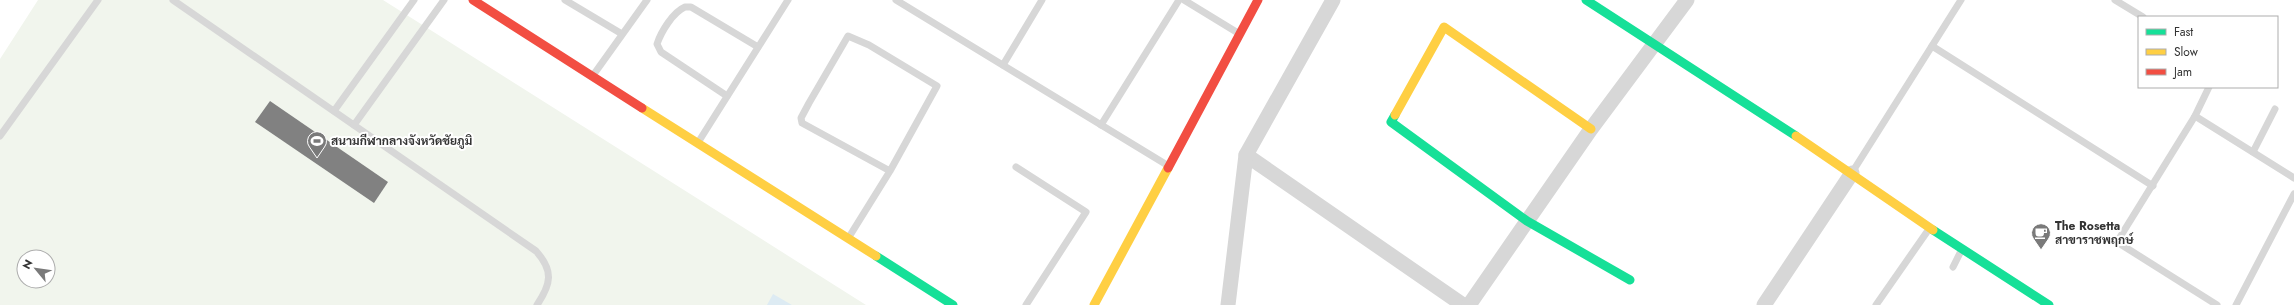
<svg xmlns="http://www.w3.org/2000/svg" width="2294" height="305" font-family="Jost,Sarabun,sans-serif">
	<style>
		.green { fill: #f1f5ed; fill-rule: evenodd }
		.water { fill: #ddebf3 }
		.building { fill: #818181 }
		.lines { fill: none; stroke-linecap: round; stroke-linejoin: round }
		.lane { stroke: #d7d7d7; stroke-width: 7 }
		.street { stroke: #d7d7d7; stroke-width: 15 }
		.fast { stroke: #16e098; stroke-width: 9 }
		.slow { stroke: #ffcf43; stroke-width: 9 }
		.jam { stroke: #f24e42; stroke-width: 9 }
		.labels { text-anchor: middle; dominant-baseline: central; stroke-width: 4; stroke-linejoin: round; paint-order: stroke }
		.poi-label { font-size: 12px; font-weight: bold; fill: #333; stroke: #fff; text-anchor: start }
	</style>
	<rect width="100%" height="100%" fill="#fff"/>
	<path class="green" d="M38,0H383L866,305H0V59ZM24,257H48V281H24Z"/>
	<path class="water" d="M773,294L792,305H767Z"/>
	<path class="building" d="M270,101L388,182L374,203L255,122Z"/>
	<g class="lines">
		<g class="lane">
			<path d="M173,0L536,251C554,271 551,284 537,305"/>
			<path d="M565,0L622,34"/>
			<path d="M896,0L1167,165"/>
			<path d="M1184,0L1238,33"/>
			<path d="M2115,0L2143,17"/>
			<path d="M1932,46L2153,186"/>
			<path d="M1003,65L1042,0"/>
			<path d="M594,74L647,0"/>
			<path d="M2209,87L2195,116L2117,242L2217,305"/>
			<path d="M727,96L661,52L657,44C661,32 673,12 685,7H691L758,47"/>
			<path d="M334,111L414,0"/>
			<path d="M2195,116L2294,178"/>
			<path d="M354,125L444,0"/>
			<path d="M1101,125L1179,0"/>
			<path d="M0,136L98,0"/>
			<path d="M699,141L788,0"/>
			<path d="M2253,152L2275,109"/>
			<path d="M1016,167L1086,212L1026,305"/>
			<path d="M1853,171L1961,0"/>
			<path d="M849,237L890,171L937,86L869,45L848,36L809,103L801,118L802,123L890,171"/>
			<path d="M1953,267L1961,251"/>
			<path d="M1876,305L1929,229"/>
			<path d="M2236,305L2294,194"/>
		</g>
		<g class="street">
			<path d="M1246,155L1463,305"/>
			<path d="M1228,305L1246,155L1333,0"/>
			<path d="M1469,305L1591,129L1687,0"/>
			<path d="M1764,305L1852,173"/>
		</g>
		<g class="fast">
			<path d="M1586,0L1796,136"/>
			<path d="M1395,115L1391,122L1527,221L1630,280"/>
			<path d="M1933,230L2049,305"/>
			<path d="M876,256L953,305"/>
		</g>
		<g class="slow">
			<path d="M642,108L876,256"/>
			<path d="M1395,115L1444,27L1591,129"/>
			<path d="M1796,136L1933,230"/>
			<path d="M1094,305L1168,168"/>
		</g>
		<g class="jam">
			<path d="M473,0L642,108"/>
			<path d="M1168,168L1258,0"/>
		</g>
	</g>
	<defs>
		<g id="stadium-pin" transform="scale(1)"><path d="M0 17L-7.5 6A9.5 9.5 0 1 1 7.5 6Z" fill="#7a7a7a" stroke="#fff"/><path d="M0-5a6.5 5 0 1 0 0 10a6.5 5 0 1 0 0-10ZM-3.5-1.8h7v3.6h-7Z" fill="#fff"/></g>
		<g id="cafe-pin" transform="scale(1)"><path d="M0 17L-7.5 6A9.5 9.5 0 1 1 7.5 6Z" fill="#7a7a7a" stroke="#fff"/><path d="M-5.5-4.5H6V0H3Q3 3.5 0 3.5H-2.5Q-5.5 3.5-5.5 0ZM3-3.2v2h1.7v-2ZM-6 4.5H4V6H-6Z" fill="#fff"/></g>
	</defs>
	<g fill-rule="evenodd">
		<use href="#stadium-pin" x="317" y="141"/>
		<use href="#cafe-pin" x="2041" y="233"/>
	</g>
	<g class="labels">
		<g class="poi-label">
			<text x="331" y="141">สนามกีฬากลางจังหวัดชัยภูมิ</text>
			<text x="2055" y="226">The Rosetta<tspan x="2055" dy="14">สาขาราชพฤกษ์</tspan></text>
		</g>
	</g>
	<rect x="2138" y="16" width="140" height="72" fill="#ffffff" stroke="#adadad"/>
	<rect x="2146" y="29" width="20" height="6" fill="#16e098" stroke="#adadad"/>
	<text x="2174" y="36" font-size="12" fill="#333333">Fast</text>
	<rect x="2146" y="49" width="20" height="6" fill="#ffcf43" stroke="#adadad"/>
	<text x="2174" y="56" font-size="12" fill="#333333">Slow</text>
	<rect x="2146" y="69" width="20" height="6" fill="#f24e42" stroke="#adadad"/>
	<text x="2174" y="76" font-size="12" fill="#333333">Jam</text>
	<g transform="translate(36 269) rotate(299)"><circle r="19" fill="#ffffff" stroke="#adadad"/>
	<path d="M0-3L7 15L0 10L-7 15Z" fill="#7a7a7a"/>
	<text y="-6" font-size="11" font-weight="bold" text-anchor="middle" fill="#333333">N</text>
	</g>
</svg>
